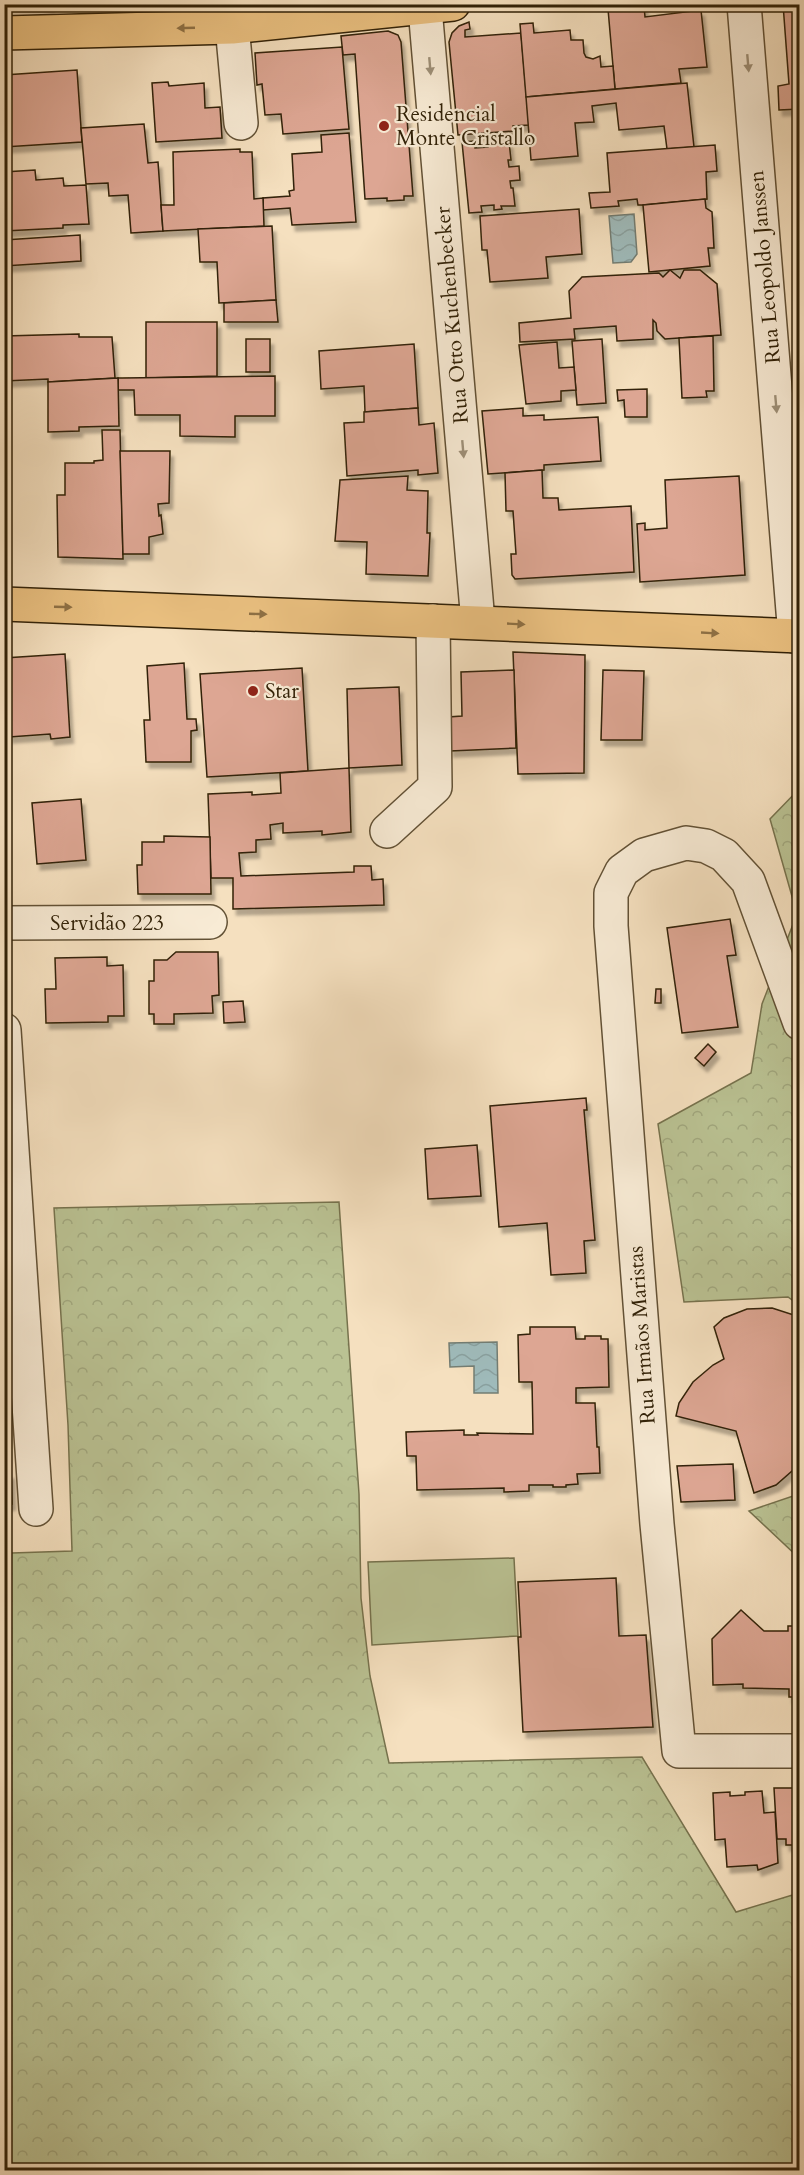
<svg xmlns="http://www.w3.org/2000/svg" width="804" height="2175" font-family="Cardo,serif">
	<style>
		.forest { fill: url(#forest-crowns); stroke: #76724d; stroke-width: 1.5 }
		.green { fill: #bac293; stroke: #76724d; stroke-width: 1.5 }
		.water { fill: url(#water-waves); stroke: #737d73; stroke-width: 1.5 }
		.building { fill: #dda693; stroke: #312107; stroke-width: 1.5; filter: url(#shadow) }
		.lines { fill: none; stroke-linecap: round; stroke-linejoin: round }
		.minor-casing { stroke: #625135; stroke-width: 36 }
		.major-casing { stroke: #312107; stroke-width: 36 }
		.minor { stroke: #f8ebd5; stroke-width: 33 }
		.major { stroke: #eac080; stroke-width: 33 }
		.oneway { fill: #8e7044 }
		.oneway2 { fill: #9e9078 }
		.poi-dot { fill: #8f2418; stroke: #f8ebd5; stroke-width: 2 }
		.labels { text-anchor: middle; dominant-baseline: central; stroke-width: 4.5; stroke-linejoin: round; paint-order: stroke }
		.poi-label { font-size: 21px; fill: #312107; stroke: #f8ebd5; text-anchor: start }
		.street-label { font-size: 21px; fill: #312107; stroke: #f8ebd5 }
	</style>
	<defs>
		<pattern id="forest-crowns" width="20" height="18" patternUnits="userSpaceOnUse" patternTransform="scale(1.5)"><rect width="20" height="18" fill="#bac293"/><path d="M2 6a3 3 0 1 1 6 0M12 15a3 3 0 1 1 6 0" fill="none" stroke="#a0a67d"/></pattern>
		<pattern id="water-waves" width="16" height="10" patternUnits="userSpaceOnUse" patternTransform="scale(1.5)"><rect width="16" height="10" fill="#9fbbbb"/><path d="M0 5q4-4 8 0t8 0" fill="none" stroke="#89a09f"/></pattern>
		<filter id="shadow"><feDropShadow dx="3.5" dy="6" stdDeviation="1.5" flood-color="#0004"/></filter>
	</defs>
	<rect width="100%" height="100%" fill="#f5e0bf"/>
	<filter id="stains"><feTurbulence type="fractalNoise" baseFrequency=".00333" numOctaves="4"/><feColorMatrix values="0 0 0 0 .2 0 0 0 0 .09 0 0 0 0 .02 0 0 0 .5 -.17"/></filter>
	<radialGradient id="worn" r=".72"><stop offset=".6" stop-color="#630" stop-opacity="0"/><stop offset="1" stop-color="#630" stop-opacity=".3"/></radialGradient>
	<g class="forest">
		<path d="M799,789V1305L788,1297L684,1302L658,1124L751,1073L762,1004L797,914L770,819Z"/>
		<path d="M339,1202L359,1494L361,1598L370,1676L389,1763L642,1757L736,1912L799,1893V2170H5V1559L12,1553L72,1551L68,1425L54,1208Z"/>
		<path d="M799,1494H800L799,1558L749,1511Z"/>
	</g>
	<path class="green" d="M514,1558L518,1636L372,1645L368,1562Z"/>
	<g class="water">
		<path d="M634,214L637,254L631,262L613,263L609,216Z"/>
		<path d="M497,1342L498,1393H474V1366L450,1367L449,1343Z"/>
	</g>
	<g class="building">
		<path d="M4,4H51V7L4,6Z"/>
		<path d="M783,4H800V109L779,110L778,86L789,84Z"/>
		<path d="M644,6L645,17L701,10L707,67L679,69L681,83L615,89L608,9Z"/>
		<path d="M469,22L470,29L465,30V37L521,33L529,125L513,126L514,131L458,135L449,42L452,33L459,26Z"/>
		<path d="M533,23L534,33L570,30L571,40H583L584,53L586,57L593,59L600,56L601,67L613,66L615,89L526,97L520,24Z"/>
		<path d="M388,31L398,35L401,42L413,196H404V200L387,201V198L365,199L355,54L343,55L341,36Z"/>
		<path d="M342,47L349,129L283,134L281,114L265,115L262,84L257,85L255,53Z"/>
		<path d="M77,70L82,142L4,147V75Z"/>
		<path d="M168,82L169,86L204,83L205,108L220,107L222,138L156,142L152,83Z"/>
		<path d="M687,83L694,147L667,149L664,126L619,130L616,103L592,106L594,122L575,123L578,156L531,160L526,97Z"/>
		<path d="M144,124L148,163L158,162L163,231L131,233L128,195L109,196L108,183L86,184L81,128Z"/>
		<path d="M349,133L356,222L292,225L290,208L263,210V198L290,196L289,191L294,190L292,154L322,152L321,135Z"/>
		<path d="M474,141L475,148L488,147V141H495V143L509,142L511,160H508L509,167L519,166L520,180L510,181L511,188H513L515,206H501L502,209L494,210V205L481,206L482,212L469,213L462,142Z"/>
		<path d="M715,145L717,171L706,172L707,199L643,205H638L637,199L618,201L619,206L591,208L589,193L610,192L607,153Z"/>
		<path d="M240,149V152H252L254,199L263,198L264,226L163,231L161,205H174L173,152Z"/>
		<path d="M35,170L36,180L63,178L64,186L86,185L89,224L63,225V228L4,231V172Z"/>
		<path d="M705,199L706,208L712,212L714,248H708L710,266L649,272L643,205Z"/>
		<path d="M579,209L582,254L546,257L548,278L490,282L487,250H482L480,216Z"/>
		<path d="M272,226L276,300L219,303L217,262H200L198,229Z"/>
		<path d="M80,235L81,261L4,266V240Z"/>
		<path d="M670,270L680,278L684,270H700L717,284L721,335L665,339L657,331L656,323L653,320V339L617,341L616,326L574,329L575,339L520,342L519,323L571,318L569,291L582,277L659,273L663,277Z"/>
		<path d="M800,286V320H795L793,287Z"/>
		<path d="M276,300L278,322H224V303Z"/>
		<path d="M146,322H217V376L146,378Z"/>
		<path d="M79,334V337H112L115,378L48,382V379L4,381V336Z"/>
		<path d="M713,336L714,391H706L707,397L682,398L679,338Z"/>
		<rect x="246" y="339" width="24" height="33"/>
		<path d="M602,339L606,403L577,405L572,341Z"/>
		<path d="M557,342L559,368L574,367L576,390L561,391V401L526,404L519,345Z"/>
		<path d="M414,344L418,408L365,412L364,386L321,389L319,351Z"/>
		<path d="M275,376V416H235V437L180,436V415H135L134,390H118V378H122Z"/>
		<path d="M118,378L119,426L79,427V431L48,432V382Z"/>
		<path d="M647,389V417H625L624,400L618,401L617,390Z"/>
		<path d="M418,408L419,425L434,423L438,473L418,475V470L347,476L344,423L364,422V412Z"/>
		<path d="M523,408V416L544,415V420L598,417L601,461L544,465V470L488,474L482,411Z"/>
		<path d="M102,430H120L123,559L58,557L57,495H65V463H94V461L103,460Z"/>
		<path d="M120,451H170L169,503L158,504L159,516L161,515L163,534L149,537V554H123Z"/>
		<path d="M542,470L543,498H558L559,510L631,506L634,572L515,579L512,575L511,554H516L513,511H506L505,473Z"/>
		<path d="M408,476L407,490L428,491L427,533H430L428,576L366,574L367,542L335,541L340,480Z"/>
		<path d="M739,476L745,575L640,582L637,524L645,523V530L667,528L665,480Z"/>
		<path d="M513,652L585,655L584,773L518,774Z"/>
		<path d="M65,654L70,737L51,739L50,734L9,737L4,658Z"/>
		<path d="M184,663L187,719H196L197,730L191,731V762H146L144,720H150L147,666Z"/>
		<path d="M302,668L308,771L207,777L200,674Z"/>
		<path d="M514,670L516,748L450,751L448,717L462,716L461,672Z"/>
		<path d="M603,670L644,671L642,740H601Z"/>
		<path d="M399,687L402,765L349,768L347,689Z"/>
		<path d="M349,768L351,832L322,835V831L283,833V823L270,825L271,839L256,840V852L239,853L241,876L354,872V866H371L372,880L383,879L384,905L233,909V878H211L208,794L252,792V795L281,793L280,773Z"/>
		<path d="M81,799L86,860L37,864L32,803Z"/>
		<path d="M164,836L210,837L211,894H138L137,865H142V842H164Z"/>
		<path d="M730,919L736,955L727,956L738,1027L682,1033L667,928Z"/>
		<path d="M176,952H218L219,995L212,996L213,1013L174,1014V1024H154V1014H149V981H154V960H167Z"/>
		<path d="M107,957V966L123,965L124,1016H108V1022L46,1023L45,989H56L55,958Z"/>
		<path d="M656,989H661V1003H655Z"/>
		<path d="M243,1001L245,1022L224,1023L223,1002Z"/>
		<path d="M708,1044L716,1052L704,1066L695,1058Z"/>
		<path d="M586,1098L587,1110H584L595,1240L584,1241L586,1273L551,1275L547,1223L499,1227L490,1106Z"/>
		<path d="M477,1145L481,1196L428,1199L425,1149Z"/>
		<path d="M772,1308L800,1317V1464L776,1485L754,1493L736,1431L676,1416L679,1403L693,1382L713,1365L724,1359L714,1327L724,1318L747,1309Z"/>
		<path d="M530,1327H575L576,1339H585V1336H601V1339H608L609,1387L576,1388V1403H595L597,1447H599L600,1473L577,1474L578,1484L566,1485V1487H553V1485H529V1491L504,1492V1488L417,1490L416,1456H407L406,1432L464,1430V1435H478L477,1433L533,1434L532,1382H519L518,1335L530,1334Z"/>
		<path d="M733,1464L735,1500L681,1502L677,1466Z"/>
		<path d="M4,1473H11L12,1504L6,1505V1516H4Z"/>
		<path d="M616,1578L619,1636L646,1635L653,1727L523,1732L518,1637H521L518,1582Z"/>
		<path d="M741,1610L764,1631H788V1626H800V1697H789V1689L743,1688V1684L713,1685L712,1639Z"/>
		<path d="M774,1788H800V1845H786V1839H777Z"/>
		<path d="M762,1791L764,1813L775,1812L778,1863L758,1870L757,1865L727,1867L725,1839L715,1840L713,1793L730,1792V1796L745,1795V1792Z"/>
	</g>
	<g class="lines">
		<g class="minor-casing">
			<g id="minor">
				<path d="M230,4L241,123"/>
				<path d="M744,4L795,636"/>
				<path d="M425,8L478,622"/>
				<path d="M387,831L435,787L433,621"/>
				<path d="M4,923L210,922"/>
				<path d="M800,1023L748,881L724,855L706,846L686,843L644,855L622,871L611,893V926L657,1524L679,1751H800"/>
				<path d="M4,1030L36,1509"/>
			</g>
		</g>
		<g class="major-casing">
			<g id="major">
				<path d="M4,33L232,27L453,4"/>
				<path d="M4,604L800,636"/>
			</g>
		</g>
		<use href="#minor" class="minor"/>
		<use href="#major" class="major"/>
	</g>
	<defs><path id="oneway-solid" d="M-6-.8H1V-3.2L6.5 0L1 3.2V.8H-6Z" transform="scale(1.5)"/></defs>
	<g class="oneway">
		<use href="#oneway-solid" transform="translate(186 28) rotate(178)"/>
		<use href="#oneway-solid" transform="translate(63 607) rotate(2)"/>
		<use href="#oneway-solid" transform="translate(258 614) rotate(2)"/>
		<use href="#oneway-solid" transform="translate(516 624) rotate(3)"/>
		<use href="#oneway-solid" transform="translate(710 633) rotate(3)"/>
	</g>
	<g class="oneway2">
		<use href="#oneway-solid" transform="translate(748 63) rotate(85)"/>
		<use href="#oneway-solid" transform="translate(430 66) rotate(85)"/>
		<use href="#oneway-solid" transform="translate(776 404) rotate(85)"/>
		<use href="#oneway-solid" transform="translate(463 449) rotate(85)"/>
	</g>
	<g class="poi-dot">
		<circle cx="384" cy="126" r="6"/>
		<circle cx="253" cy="691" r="6"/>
	</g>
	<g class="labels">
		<g class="poi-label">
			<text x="396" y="114">Residencial<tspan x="396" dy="24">Monte Cristallo</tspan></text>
			<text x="265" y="691">Star</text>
		</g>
		<g class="street-label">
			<text transform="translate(765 267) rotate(-95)">Rua Leopoldo Janssen</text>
			<text transform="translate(452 315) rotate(-95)">Rua Otto Kuchenbecker</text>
			<text x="107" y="923">Servidão 223</text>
			<text transform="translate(642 1335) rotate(-94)">Rua Irmãos Maristas</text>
		</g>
	</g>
	<rect width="804" height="2175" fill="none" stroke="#f5e0bf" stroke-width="24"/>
	<rect x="6" y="6" width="792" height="2163" fill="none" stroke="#312107" stroke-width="3"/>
	<rect x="12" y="12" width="780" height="2151" fill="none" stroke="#312107" stroke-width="1.5"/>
	<rect width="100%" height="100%" filter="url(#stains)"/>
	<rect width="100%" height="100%" fill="url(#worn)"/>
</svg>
